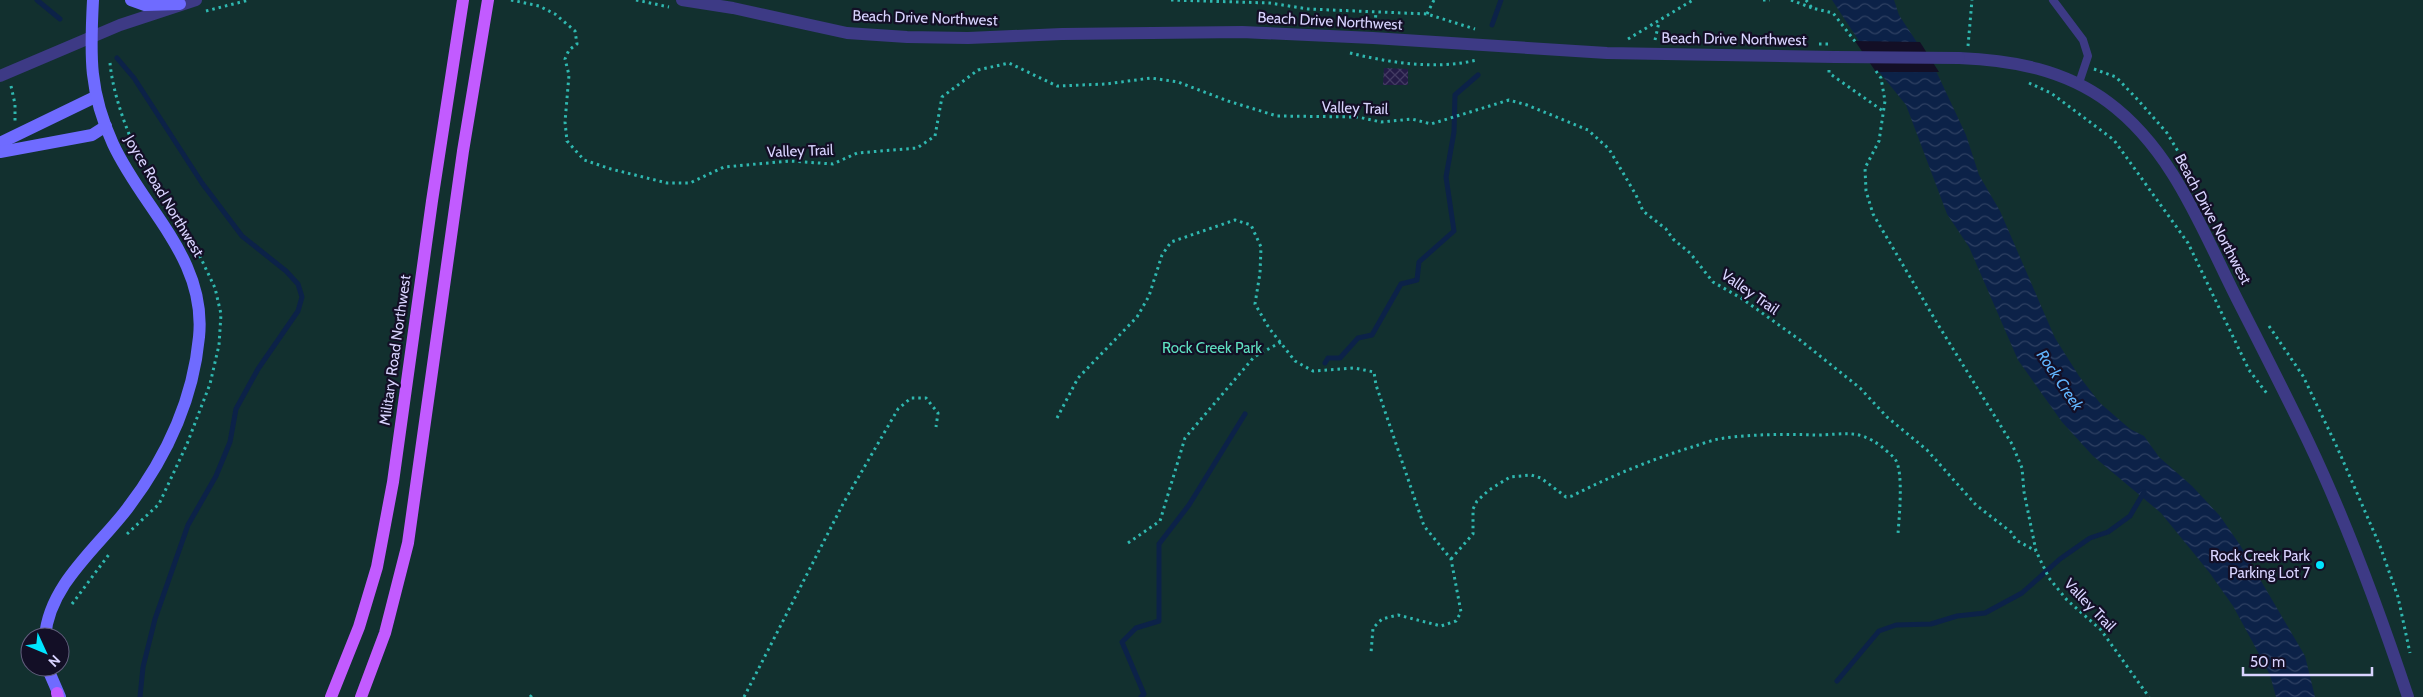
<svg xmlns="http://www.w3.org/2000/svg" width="2423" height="697" font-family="Cabin,sans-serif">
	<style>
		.park { fill: #12302f; fill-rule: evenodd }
		.water { fill: url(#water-waves) }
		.pier { fill: #130f26 }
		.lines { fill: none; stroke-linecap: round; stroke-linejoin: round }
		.stream { stroke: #0c2248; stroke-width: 5 }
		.building { fill: url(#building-cross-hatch) }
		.path { stroke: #2fb8b0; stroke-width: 3; stroke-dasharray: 2.5 4; stroke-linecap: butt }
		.lane { stroke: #3d3a85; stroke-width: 8 }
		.street { stroke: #3d3a85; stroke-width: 12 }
		.secondary { stroke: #6f6bff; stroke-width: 12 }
		.primary { stroke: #c25bff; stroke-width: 12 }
		.path-bridge { stroke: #2fb8b0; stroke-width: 3; stroke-dasharray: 2.5 4; stroke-linecap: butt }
		.street-bridge { stroke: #3d3a85; stroke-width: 12 }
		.poi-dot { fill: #00e5ff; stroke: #130f26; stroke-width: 2 }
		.labels { text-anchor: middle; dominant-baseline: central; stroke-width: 4.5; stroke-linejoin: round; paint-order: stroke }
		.street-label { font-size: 15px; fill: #d9d4ff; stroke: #130f26 }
		.park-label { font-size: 15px; fill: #5fe0c0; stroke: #130f26 }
		.poi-label { font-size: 15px; fill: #d9d4ff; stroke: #130f26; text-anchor: end }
		.water-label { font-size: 16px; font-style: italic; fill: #62b6ff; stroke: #130f26 }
	</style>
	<defs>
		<pattern id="water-waves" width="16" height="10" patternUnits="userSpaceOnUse" patternTransform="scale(1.25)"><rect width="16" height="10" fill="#0c2248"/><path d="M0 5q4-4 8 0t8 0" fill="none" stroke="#2f4163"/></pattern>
		<pattern id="building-cross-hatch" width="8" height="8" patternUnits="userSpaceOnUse" patternTransform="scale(1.25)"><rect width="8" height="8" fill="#241b47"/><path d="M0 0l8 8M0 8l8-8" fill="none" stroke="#433b63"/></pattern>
	</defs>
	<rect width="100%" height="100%" fill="#130f26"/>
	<path class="park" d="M0,0H2423V697H0ZM30,637H60V667H30Z"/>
	<path class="water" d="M1832,0H1894L1899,15L1937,73L1966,135L1979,175L2000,211L2055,338L2079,376L2100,403L2130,429L2144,436L2159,457L2192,486L2220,516L2240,545L2305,656L2315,697H2276L2270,675L2252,641L2233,606L2209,572L2161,513L2093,456L2062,422L2018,360L1969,247L1947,214L1906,105L1880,73Z"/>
	<path class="pier" d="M1855,41L1920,42L1939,72H1876Z"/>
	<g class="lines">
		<g class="stream">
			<path d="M37,0L60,19"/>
			<path d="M1492,25L1501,0"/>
			<path d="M117,58L134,78L202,183L242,236L286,271L298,284L302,297L298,311L258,369L236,409L230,442L216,476L188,525L155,619L143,667L140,697"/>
			<path d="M1325,363L1328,358H1340L1358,338L1372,335L1401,284L1417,280L1419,262L1454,231L1446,177L1454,132L1455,95L1478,75"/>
			<path d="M1837,681L1879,631L1896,625L1931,624L1957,616L1985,613L2022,593L2060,559L2090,538L2108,532L2130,516L2144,492"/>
			<path d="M1141,697L1144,694L1122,642L1136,628L1159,621V544L1189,505L1245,414"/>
		</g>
	</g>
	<path class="building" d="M1384,68L1408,69V85H1383Z"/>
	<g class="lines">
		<g class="path">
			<path d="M511,0L539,6L555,14L575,31L577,44L569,50L565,59L569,75L565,122L567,141L584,160L611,169L667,183H690L724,167L790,161L833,164L857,153L917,148L935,136L942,97L978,70L1009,63L1057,86L1106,84L1151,78L1178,82L1228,101L1277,116L1358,117L1381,122L1412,119L1431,124L1509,100L1527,105L1588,130L1609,149L1636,195L1643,211L1666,229L1673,239L1690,253L1713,282L1741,298L1800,340L1860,388L1887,417L1927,450L1976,505L2011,532L2016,540L2036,551"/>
			<path d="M636,0L669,7"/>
			<path d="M1171,0L1270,3L1308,9L1427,14L1475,29"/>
			<path d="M1763,0H1770"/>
			<path d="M1791,0L1812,8"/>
			<path d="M1806,0L1812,8L1833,13L1857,44"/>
			<path d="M206,11L249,0"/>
			<path d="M1427,14L1434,0"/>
			<path d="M1375,24L1376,12"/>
			<path d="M1628,39L1693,0"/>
			<path d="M1655,40L1659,22"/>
			<path d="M1968,46L1972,0"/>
			<path d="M1350,53C1391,63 1436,70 1477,60"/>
			<path d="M110,63C113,96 129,138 144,167"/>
			<path d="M2094,69L2116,77L2138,100L2167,133L2194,178"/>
			<path d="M1829,70V73L1883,111"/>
			<path d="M1876,71L1881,78L1885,101L1879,141L1865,168L1866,191L1873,214L1937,323L2012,444L2022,468L2024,492L2036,551L2049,578L2067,600L2101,630L2149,697"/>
			<path d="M2029,83L2051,93L2114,140L2188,243L2249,370L2268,395"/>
			<path d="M11,86L15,104V121"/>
			<path d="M2269,326L2303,376L2337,447L2380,546L2398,597L2410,653"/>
			<path d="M1057,418L1078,378L1137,317L1149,296L1162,255L1171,242L1235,220L1251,225L1261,247L1260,273L1255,304L1269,328L1295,361L1313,371L1354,368L1374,372L1376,385L1424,526L1451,559L1461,612L1456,621L1441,626L1398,615L1382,619L1373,628L1371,653"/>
			<path d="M127,534L159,504L187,444L210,384L219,345L221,314L215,288L196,248"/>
			<path d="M1128,543L1160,521L1185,438L1254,357L1281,342"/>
			<path d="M1451,559L1473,534V509L1477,501L1489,490L1510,477L1531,475L1541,478L1566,497L1572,496C1611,476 1650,460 1692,447C1702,444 1714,439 1725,438C1755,434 1786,434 1816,435C1844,435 1856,428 1881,446C1885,450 1891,454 1895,459C1904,471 1899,518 1898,534"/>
			<path d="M72,604L110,553"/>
			<path d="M530,697L532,695"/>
			<path d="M744,697L844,502L898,409L911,398H926L938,413L936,427"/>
		</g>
		<path class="lane" d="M2053,0L2083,40L2088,56L2079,83"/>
		<g class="street">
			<path d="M682,0L733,8L847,33L907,37L968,38L1062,34L1242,32L1373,38L1607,53L1835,57"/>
			<path d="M1959,58C2013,60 2065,70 2108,102C2173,150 2202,230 2237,299C2261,346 2285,393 2308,441C2347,523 2379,610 2408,697"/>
			<path d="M0,76L120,25L196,0"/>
		</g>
		<g class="secondary">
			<path d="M131,0L145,5L180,4"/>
			<path d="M0,143L95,97"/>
			<path d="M0,152L92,135L106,126"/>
			<path d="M45,637C49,585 97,548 127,509C166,458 193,401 199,337C207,259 143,209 113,144C89,92 90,56 93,0"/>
			<path d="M47,667L60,697"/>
		</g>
		<g class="primary">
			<path d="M57,693L58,697"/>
			<path d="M331,697L359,627L377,567L393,482L432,201L463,0"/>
			<path d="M361,697L385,633L408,543L463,151L488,0"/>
		</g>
		<path class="path-bridge" d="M1819,44H1828"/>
		<path class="street-bridge" d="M1835,57L1959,58"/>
	</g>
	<circle class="poi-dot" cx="2320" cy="565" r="5"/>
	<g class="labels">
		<g class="street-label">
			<text transform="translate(925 18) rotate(2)">Beach Drive Northwest</text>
			<text transform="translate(1330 21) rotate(3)">Beach Drive Northwest</text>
			<text transform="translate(1734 39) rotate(1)">Beach Drive Northwest</text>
			<text transform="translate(1355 108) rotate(2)">Valley Trail</text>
			<text transform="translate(800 151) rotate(-2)">Valley Trail</text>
			<text transform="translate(164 196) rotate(59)">Joyce Road Northwest</text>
			<text transform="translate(2213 219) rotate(62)">Beach Drive Northwest</text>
			<text transform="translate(1750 292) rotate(35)">Valley Trail</text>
			<text transform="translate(395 350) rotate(-82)">Military Road Northwest</text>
			<text transform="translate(2090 605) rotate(46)">Valley Trail</text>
		</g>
		<g class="park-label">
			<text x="1212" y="348">Rock Creek Park</text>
		</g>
		<g class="poi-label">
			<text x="2310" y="556">Rock Creek Park<tspan x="2310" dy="17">Parking Lot 7</tspan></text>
		</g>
		<g class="water-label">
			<text transform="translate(2060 380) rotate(56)">Rock Creek</text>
		</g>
	</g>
	<g transform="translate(45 652) rotate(134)"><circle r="24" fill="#130f26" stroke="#625e7d"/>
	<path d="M0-4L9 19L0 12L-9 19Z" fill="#00e5ff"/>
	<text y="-8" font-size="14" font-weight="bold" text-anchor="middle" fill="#d9d4ff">N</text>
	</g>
	<path d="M2243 667v8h129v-8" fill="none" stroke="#d9d4ff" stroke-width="2.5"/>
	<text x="2250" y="667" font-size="15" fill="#d9d4ff" stroke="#130f26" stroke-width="4" paint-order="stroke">50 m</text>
</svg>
